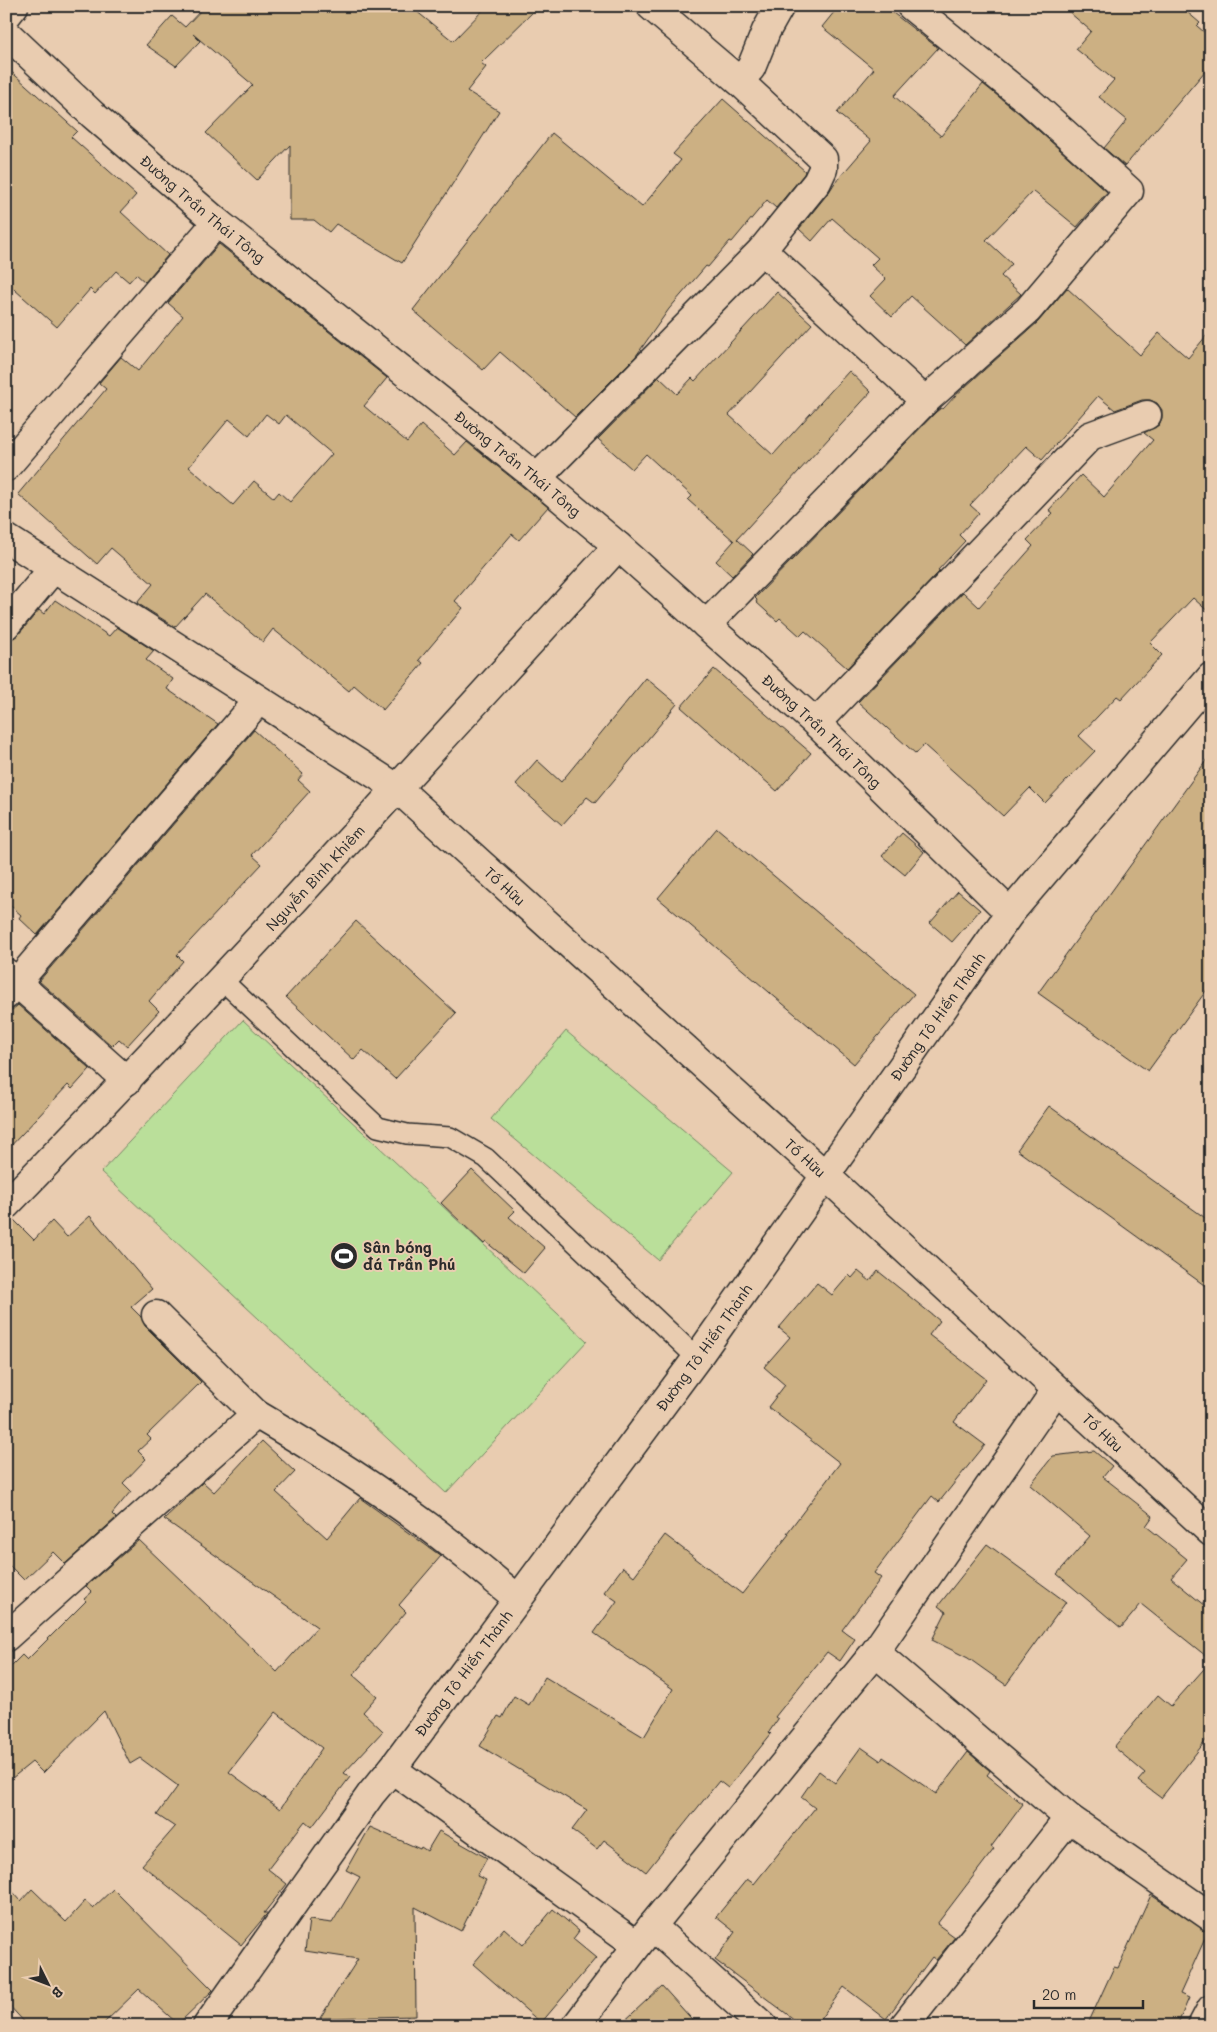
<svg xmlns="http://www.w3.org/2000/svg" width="1217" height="2032" font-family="Mali,sans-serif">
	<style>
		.green { fill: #badf9a; stroke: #728562 }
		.building { fill: #ccb083; stroke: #2b2b2b; fill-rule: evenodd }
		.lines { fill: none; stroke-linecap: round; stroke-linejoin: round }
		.lane-casing { stroke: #2b2b2b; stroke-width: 22 }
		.street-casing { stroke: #2b2b2b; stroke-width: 31 }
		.secondary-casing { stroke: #2b2b2b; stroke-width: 31 }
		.lane { stroke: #e9ccb0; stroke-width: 19 }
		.street { stroke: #e9ccb0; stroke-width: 28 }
		.secondary { stroke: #e9ccb0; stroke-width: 28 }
		.labels { text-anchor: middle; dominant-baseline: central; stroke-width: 4; stroke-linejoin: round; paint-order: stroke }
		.street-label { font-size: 15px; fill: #2b2b2b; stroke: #e9ccb0 }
		.poi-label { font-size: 15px; font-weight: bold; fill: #2b2b2b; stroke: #e9ccb0; text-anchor: start }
	</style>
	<rect width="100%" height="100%" fill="#e9ccb0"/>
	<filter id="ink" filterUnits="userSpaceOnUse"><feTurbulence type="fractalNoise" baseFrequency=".02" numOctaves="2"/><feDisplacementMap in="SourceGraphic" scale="10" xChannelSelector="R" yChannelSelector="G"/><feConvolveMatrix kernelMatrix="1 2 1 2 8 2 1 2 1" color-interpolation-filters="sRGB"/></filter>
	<g filter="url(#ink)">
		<g class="green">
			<path d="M243,1020L587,1341L446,1493L101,1172Z"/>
			<path d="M566,1031L733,1172L658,1260L491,1119Z"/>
		</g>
		<g class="building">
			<path d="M205,6H410L453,41L487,6H539L481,63L486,67L467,91L499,111L402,263L336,224L329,232L314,220H290V145L257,180L206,133L253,85L193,34L200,41L176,66L146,45L172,16L185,27Z"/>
			<path d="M839,6H884L938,48L894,96L941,136L983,84L1020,114L1107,192L1077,227L1033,191L986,240L1012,264L1001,276L1021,294L965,345L911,296L892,317L870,296L886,279L871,265L878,258L832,218L812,241L799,229L829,192L834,184L871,141L837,113L874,69L822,27Z"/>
			<path d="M1062,6H1180L1200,23L1197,26L1211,38V64L1125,166L1104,148L1127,120L1099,97L1114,80L1076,49L1091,31Z"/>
			<path d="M6,67L77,131L71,137L136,195L121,212L168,255L145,282L136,274L129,282L116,271L95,294L90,289L57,327L6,282Z"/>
			<path d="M723,99L805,171L804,174L776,208L767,200L732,242L730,241L708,267L706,266L669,309L636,356L575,417L500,352L483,370L413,310L552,133L642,207L681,160L673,154Z"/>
			<path d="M219,244L387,378L364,406L407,442L421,425L455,455L467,442L548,507L519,540L512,534L455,601L463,608L419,660L423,663L383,710L354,685L349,691L273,629L263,642L205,594L175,627L137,603L153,584L111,548L97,564L18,494L106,389L99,383L121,357L138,371L183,316L168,303ZM266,414L279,424L286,415L332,454L290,502L279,492L274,498L254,481L233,505L189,467L229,419L249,436Z"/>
			<path d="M1067,288L1140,355L1159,333L1188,358L1211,330V614L1193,598L1150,643L1162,655L1121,699L1117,696L1079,736L1095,751L1045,803L1030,788L1003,816L924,745L916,754L858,702L963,592L979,607L1033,546L1027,540L1053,513L1049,510L1081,475L1104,497L1153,440L1144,433L1159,425L1162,418V410L1157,403L1150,400H1142L1115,410L1098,396L1042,460L1026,446L970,505L979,513L959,535L965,541L938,570L940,571L847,668L805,631L800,636L780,618L777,621L756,602L757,600L755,598L936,412L941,408L943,409L956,395L1038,322Z"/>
			<path d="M777,292L812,324L729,415L773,455L849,371L871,392L737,539L753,554L732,576L716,561L734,541L688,500L692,496L646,454L632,469L598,439L659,377L677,394L692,378L695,381Z"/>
			<path d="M55,600L109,636L117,627L154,651L146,660L173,679L167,689L218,724L37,935L19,918L21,915L6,902V640L12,639L18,635L39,610L44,614Z"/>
			<path d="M714,669L811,753L777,791L681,707Z"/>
			<path d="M646,678L677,704L595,803L587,797L562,825L516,784L537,760L561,782Z"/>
			<path d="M254,730L303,774L298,780L310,791L252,855L262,864L177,955L183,961L149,1001L159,1011L127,1046L119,1039L112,1046L39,981Z"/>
			<path d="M1211,754V984L1148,1071L1038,993Z"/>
			<path d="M717,828L914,994L854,1064L658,898Z"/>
			<path d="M902,833L924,852L905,875L882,856Z"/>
			<path d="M958,891L980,910L952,942L930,923Z"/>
			<path d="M356,921L456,1013L395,1079L363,1050L354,1060L286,997Z"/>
			<path d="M18,1005L90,1069L72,1089L68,1085L6,1151V1010H12Z"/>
			<path d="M1049,1106L1211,1222V1290L1017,1150Z"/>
			<path d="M472,1170L515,1211L509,1217L545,1248L524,1273L486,1242L484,1244L441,1203Z"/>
			<path d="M90,1216L152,1289L131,1307L141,1317L145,1326L201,1382L147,1435L151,1439L138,1451L146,1459L123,1483L131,1491L112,1514L116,1518L65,1564L53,1552L24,1580L6,1562V1220L13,1219L34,1240L52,1221L67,1237Z"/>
			<path d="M858,1271L870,1281L878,1271L940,1321L929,1335L986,1379L954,1422L985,1445L939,1502L932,1496L874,1573L881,1578L842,1630L855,1639L840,1661L827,1652L775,1717L778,1719L769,1732L771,1734L728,1788L719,1781L646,1872L604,1840L597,1849L572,1830L587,1810L480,1746L498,1716L502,1718L514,1696L529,1705L545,1677L644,1737L673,1689L594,1633L617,1601L604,1592L623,1567L634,1576L665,1535L742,1594L789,1534L787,1533L840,1463L768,1407L785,1385L764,1367L790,1337L779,1328L817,1283L832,1295L849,1275L852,1278Z"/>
			<path d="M262,1441L295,1472L276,1492L327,1538L360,1498L441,1556L399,1605L406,1612L353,1675L377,1696L363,1712L383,1731L344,1773L350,1777L312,1827L305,1821L268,1869L287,1884L264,1913H268L265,1916L241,1945L142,1865L175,1827L157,1815L178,1786L140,1758L130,1764L104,1711L43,1773L32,1762L6,1783V1671L22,1655L27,1660L86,1601L84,1599L92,1592L86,1586L139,1540L277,1672L317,1627L164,1519L203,1482L214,1492ZM276,1712L322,1748L280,1809L229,1772Z"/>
			<path d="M1094,1451L1112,1466L1103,1477L1153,1516L1146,1526L1187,1559L1171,1578L1211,1611V1660L1141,1604L1121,1628L1057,1574L1090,1536L1030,1485L1053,1456Z"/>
			<path d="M987,1544L1066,1602L1006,1685L968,1658L932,1640L946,1612L938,1606Z"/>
			<path d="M1211,1661V1734L1161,1798L1138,1781L1145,1773L1114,1747L1158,1695L1171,1706Z"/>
			<path d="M861,1747L881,1761L883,1757L936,1794L968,1752L990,1771L987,1775L1023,1804L991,1847L994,1849L937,1924L955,1937L936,1960L932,1957L886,2019L844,1987L815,2026H803L715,1960L735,1932L716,1917L747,1879L754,1884L815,1808L801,1797L819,1771L835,1783Z"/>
			<path d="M370,1827L420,1849L421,1847L427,1851L439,1831L487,1858L477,1876L486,1880L461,1931L415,1907L416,2016L320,2018L358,1959L305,1951L309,1920L332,1923L360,1877L346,1870Z"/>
			<path d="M6,1884L21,1901L32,1889L66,1922L85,1901L93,1908L113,1889L213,1990L178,2024L139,1989L101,2026H28L6,2002Z"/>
			<path d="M1151,1895L1208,1932L1180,1994L1189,1998L1177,2026H1087L1114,1967L1118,1968Z"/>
			<path d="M553,1909L579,1931L573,1939L596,1958L541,2023L473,1964L504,1928L523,1945Z"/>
			<path d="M662,1986L698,2026H619Z"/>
		</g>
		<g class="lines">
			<g class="lane-casing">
				<path id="lane" d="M222,980L378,1127L407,1134L450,1137L486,1158L697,1358"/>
			</g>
			<g class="street-casing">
				<g id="street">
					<path d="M6,16L14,6"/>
					<path id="s1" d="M6,33L93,115L217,222L537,478L618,546L816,723L1010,913"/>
					<path d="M739,81L751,68L766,31L780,6"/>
					<path d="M762,250L925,401"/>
					<path d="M6,467L217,222"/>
					<path d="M537,478L762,250L817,182L823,169V159L739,81L651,6"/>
					<path id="s2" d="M6,538L397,788L827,1177L1211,1532"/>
					<path d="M6,625L53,569"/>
					<path d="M706,625L925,401L1028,310L1129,191L1030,102L911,6"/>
					<path d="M816,723L1090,436L1147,415"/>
					<path d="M6,973L127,1081"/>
					<path d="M6,995L258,701"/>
					<path id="s3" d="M6,1205C216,990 416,767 618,546"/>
					<path d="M156,1315L256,1414"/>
					<path d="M6,1637L256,1414C316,1449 374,1486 429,1527C460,1550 489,1575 518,1599"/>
					<path d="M875,1652L1069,1818L1211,1917"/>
					<path d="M392,1769L637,1945"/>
					<path d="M652,1926L763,2026"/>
					<path d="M576,2026L652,1926L875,1652L1056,1390"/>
					<path d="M904,2026L1069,1818"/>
					<path d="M1202,2026L1211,2009"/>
				</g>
			</g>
			<g class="secondary-casing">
				<g id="secondary">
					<path id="s4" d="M207,2026L371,1794L392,1769L697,1358L1010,913L1211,677"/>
				</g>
			</g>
			<use href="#lane" class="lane"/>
			<use href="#street" class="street"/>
			<use href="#secondary" class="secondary"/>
		</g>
	</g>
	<defs>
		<g id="stadium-disc" transform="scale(1.4375)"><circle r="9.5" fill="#2b2b2b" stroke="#e9ccb0"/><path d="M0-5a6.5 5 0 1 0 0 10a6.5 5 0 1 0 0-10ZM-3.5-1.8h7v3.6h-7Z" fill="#fff"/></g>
	</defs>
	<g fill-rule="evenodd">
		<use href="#stadium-disc" x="344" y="1256"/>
	</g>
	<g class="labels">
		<g class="street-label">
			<text stroke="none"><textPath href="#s1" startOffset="264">Đường Trần Thái Tông</textPath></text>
			<text stroke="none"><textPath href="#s1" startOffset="669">Đường Trần Thái Tông</textPath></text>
			<text stroke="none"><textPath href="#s1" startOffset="1074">Đường Trần Thái Tông</textPath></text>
			<text stroke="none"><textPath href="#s3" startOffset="450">Nguyễn Bình Khiêm</textPath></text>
			<text stroke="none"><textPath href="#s2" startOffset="610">Tố Hữu</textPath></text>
			<text stroke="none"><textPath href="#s4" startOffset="1246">Đường Tô Hiến Thành</textPath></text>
			<text stroke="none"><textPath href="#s2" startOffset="1015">Tố Hữu</textPath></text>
			<text stroke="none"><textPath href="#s4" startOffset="841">Đường Tô Hiến Thành</textPath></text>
			<text stroke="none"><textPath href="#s2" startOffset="1420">Tố Hữu</textPath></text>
			<text stroke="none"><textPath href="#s4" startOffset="436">Đường Tô Hiến Thành</textPath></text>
		</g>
		<g class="poi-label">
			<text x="363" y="1247">Sân bóng<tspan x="363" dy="17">đá Trần Phú</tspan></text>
		</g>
	</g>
	<rect width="1217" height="2032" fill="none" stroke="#e9ccb0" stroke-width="25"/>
	<rect x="12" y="12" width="1192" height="2007" fill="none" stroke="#2b2b2b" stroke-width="2" filter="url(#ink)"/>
	<g transform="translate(48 1984) rotate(132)" stroke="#e9ccb0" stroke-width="4" paint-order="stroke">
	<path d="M0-4L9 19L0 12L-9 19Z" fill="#2b2b2b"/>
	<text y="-8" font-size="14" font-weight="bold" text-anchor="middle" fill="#2b2b2b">B</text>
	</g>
	<path d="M1034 2000v8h109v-8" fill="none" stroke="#2b2b2b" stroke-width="2.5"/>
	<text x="1042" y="2000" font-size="15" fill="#2b2b2b" stroke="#e9ccb0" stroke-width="4" paint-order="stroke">20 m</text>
</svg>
